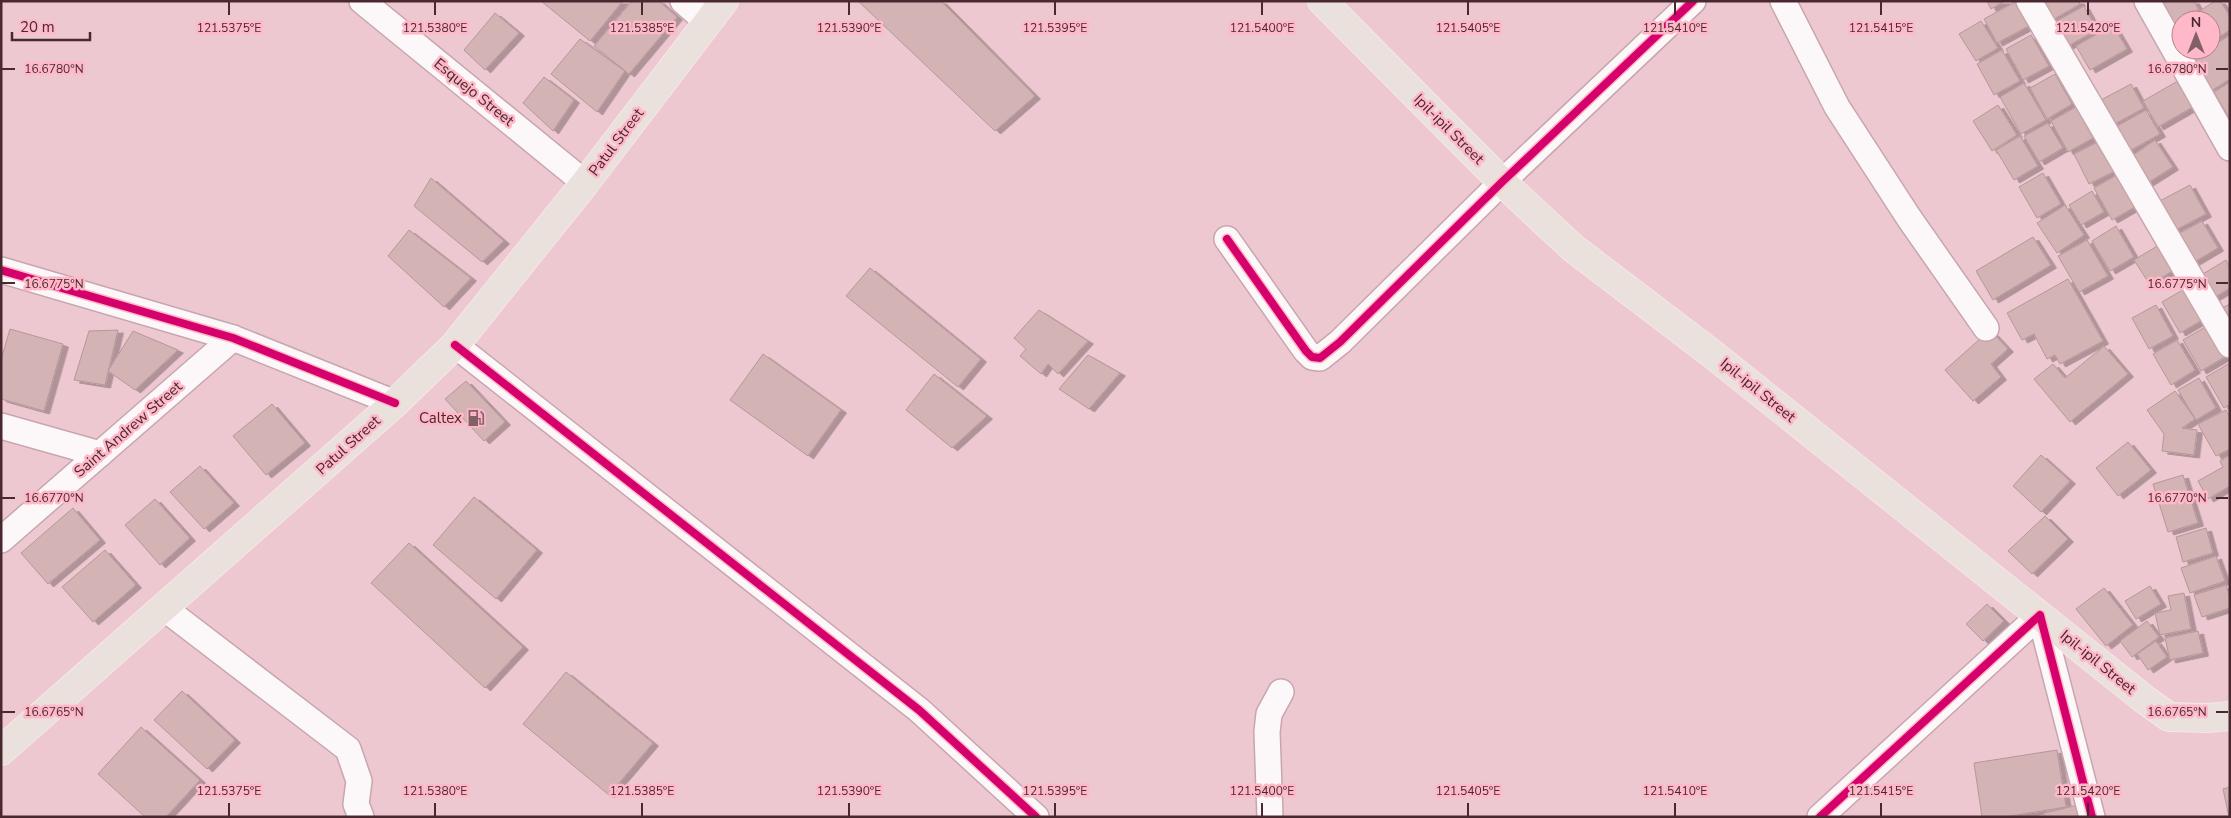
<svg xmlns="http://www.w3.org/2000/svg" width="2231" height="818" font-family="'Nunito Sans',sans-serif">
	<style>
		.building { fill: #d4b3b5; stroke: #b69699; filter: url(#shadow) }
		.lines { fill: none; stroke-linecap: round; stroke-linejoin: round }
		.minor-casing { stroke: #c7a6ae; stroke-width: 28 }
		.major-casing { stroke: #f7e6ea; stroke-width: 30 }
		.minor { stroke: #fcf7f8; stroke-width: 25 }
		.major { stroke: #eae0dc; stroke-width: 28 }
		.cycleway-casing { stroke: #feb8c7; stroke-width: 11 }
		.cycleway { stroke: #d6006c; stroke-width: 8 }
		.ticks { fill: none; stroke: #4a2830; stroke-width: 2 }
		.labels { text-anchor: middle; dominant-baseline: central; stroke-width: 5; stroke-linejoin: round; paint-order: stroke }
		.street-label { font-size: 15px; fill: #4a2830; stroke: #feb8c7 }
		.poi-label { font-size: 15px; fill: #4a2830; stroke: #feb8c7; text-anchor: end }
		.ticks-label { font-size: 12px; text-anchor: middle; fill: #4a2830; stroke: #feb8c7; stroke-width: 5; stroke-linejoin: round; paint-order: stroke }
	</style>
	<defs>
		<filter id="shadow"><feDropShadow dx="5.5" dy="3" stdDeviation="0" flood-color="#0004"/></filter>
	</defs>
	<rect width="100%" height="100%" fill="#eec8d0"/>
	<g class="building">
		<path d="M541,1H623L590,41Z"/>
		<path d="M632,1H659L677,17L629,74L594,46Z"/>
		<path d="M858,1H941L1035,96L995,131Z"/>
		<path d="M1987,1H2005L1991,9Z"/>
		<path d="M2038,1H2079L2080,4L2049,22Z"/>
		<path d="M2160,1H2194L2199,10L2174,24Z"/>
		<path d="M2215,1H2220L2230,16V30L2211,42V20H2186Z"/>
		<path d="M2015,2L2029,26L1997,43L1984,19Z"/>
		<path d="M2084,6L2097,30L2066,47L2053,23Z"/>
		<path d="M495,13L519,33L485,70L464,50Z"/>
		<path d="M1981,21L1998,48L1976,61L1959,34Z"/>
		<path d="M2113,25L2127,49L2090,70L2076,46Z"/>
		<path d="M2031,35L2049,66L2023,80L2006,49Z"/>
		<path d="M2230,35V79L2211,91L2191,60L2206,50H2211V47Z"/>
		<path d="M580,39L625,71L597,112L551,74Z"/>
		<path d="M2002,50L2020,81L1994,95L1977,64Z"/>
		<path d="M2055,74L2072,104L2047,119L2030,88Z"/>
		<path d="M544,77L574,100L553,131L523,103Z"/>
		<path d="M2183,78L2198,104L2158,127L2143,101Z"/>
		<path d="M2230,82V119L2214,92Z"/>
		<path d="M2024,83L2046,120L2021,134L2000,97Z"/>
		<path d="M2131,84L2144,108L2113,125L2099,101Z"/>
		<path d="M1998,105L2017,135L1992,151L1973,121Z"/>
		<path d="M2076,107L2093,138L2068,152L2051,121Z"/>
		<path d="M2146,110L2160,134L2124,154L2110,130Z"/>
		<path d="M2048,123L2063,148L2039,162L2024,136Z"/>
		<path d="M2020,136L2038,166L2014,180L1996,150Z"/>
		<path d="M2155,140L2173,167L2146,184L2129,158Z"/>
		<path d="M2100,141L2115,171L2089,184L2074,154Z"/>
		<path d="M2122,172L2140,204L2112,220L2094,188Z"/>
		<path d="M2043,173L2061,204L2037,218L2019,187Z"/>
		<path d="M431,178L504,241L482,262L414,206Z"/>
		<path d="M2190,185L2206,214L2172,232L2156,203Z"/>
		<path d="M2092,191L2104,212L2081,225L2069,205Z"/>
		<path d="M2065,205L2084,235L2057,253L2037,223Z"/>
		<path d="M2202,221L2218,248L2191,264L2174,236Z"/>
		<path d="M2116,226L2134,257L2110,271L2092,241Z"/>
		<path d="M409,230L471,278L444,307L388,256Z"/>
		<path d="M2033,237L2051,265L1993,300L1976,271Z"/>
		<path d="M2087,240L2108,276L2079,292L2058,256Z"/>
		<path d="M2159,245L2174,270L2150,285L2134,260Z"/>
		<path d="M2226,260L2230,267V288L2212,299L2198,277Z"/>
		<path d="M870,268L981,359L958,387L846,296Z"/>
		<path d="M2068,279L2103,341L2060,364L2055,355L2047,359L2034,334L2022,340L2007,313Z"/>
		<path d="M2186,288L2204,319L2180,333L2162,302Z"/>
		<path d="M2230,304V333L2216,311Z"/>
		<path d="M2156,305L2173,336L2149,349L2132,318Z"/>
		<path d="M1039,310L1088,341L1058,374L1048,364L1041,374L1020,356L1026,349L1014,338Z"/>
		<path d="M2207,326L2225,357L2201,371L2183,340Z"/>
		<path d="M10,329L63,344L44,411L1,399V360Z"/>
		<path d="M118,330L105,385L74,380L89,331Z"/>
		<path d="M1990,330L2008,349L1991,364L2001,377L1973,401L1945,370Z"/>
		<path d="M133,331L178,350L135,390L108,371Z"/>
		<path d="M2177,340L2195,370L2171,385L2153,354Z"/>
		<path d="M2104,346L2128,374L2070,422L2034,379L2053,364L2065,378Z"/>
		<path d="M763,354L841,410L808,456L730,400Z"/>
		<path d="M1088,355L1120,373L1089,409L1059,389Z"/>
		<path d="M2230,363V404L2224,408L2206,377Z"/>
		<path d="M934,374L987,416L952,448L906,410Z"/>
		<path d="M2199,378L2216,408L2196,420L2178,390Z"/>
		<path d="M466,381L505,422L484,441L445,399Z"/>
		<path d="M2175,391L2195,419L2182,428L2197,430L2194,455L2162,451L2164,434L2147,410Z"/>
		<path d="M272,404L305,443L266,475L233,436Z"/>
		<path d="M2226,410L2230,417V449L2216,456L2198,424Z"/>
		<path d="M2128,442L2151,470L2118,496L2096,468Z"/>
		<path d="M2041,455L2070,481L2041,512L2013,486Z"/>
		<path d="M2230,455V486L2208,499L2198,481L2223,467L2220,461Z"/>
		<path d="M200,466L234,503L204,529L170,492Z"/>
		<path d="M2183,475L2198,523L2168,532L2153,484Z"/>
		<path d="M474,497L537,550L496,599L433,545Z"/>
		<path d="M155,499L190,538L160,565L125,525Z"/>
		<path d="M73,508L100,540L48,584L21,553Z"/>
		<path d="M2045,516L2068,539L2032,574L2008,551Z"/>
		<path d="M2206,528L2213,553L2183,562L2176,537Z"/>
		<path d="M409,543L523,647L485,688L371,583Z"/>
		<path d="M105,550L136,585L93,622L62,587Z"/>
		<path d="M2216,556L2225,581L2190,593L2181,568Z"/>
		<path d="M2226,585L2230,597V608L2202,617L2194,595Z"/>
		<path d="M2150,586L2161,604L2136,619L2125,601Z"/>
		<path d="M2104,588L2133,625L2106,646L2076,609Z"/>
		<path d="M2184,593L2191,629L2160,635L2155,613L2171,610L2168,596Z"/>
		<path d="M1987,604L2004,621L1983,641L1966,624Z"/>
		<path d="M2147,621L2159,637L2132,657L2120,641Z"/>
		<path d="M2198,631L2203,653L2170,660L2165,638Z"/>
		<path d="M2156,641L2167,657L2148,670L2137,654Z"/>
		<path d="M566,672L653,743L609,795L523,724Z"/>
		<path d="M182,691L235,740L207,769L154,720Z"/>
		<path d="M141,727L200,780L166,817H145L98,774Z"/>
		<path d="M2057,750L2066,807L2004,817H1982L1974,763Z"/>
		<path d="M2230,787V817H2229L2223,789Z"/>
		<path d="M2078,805L2081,817H2044V813Z"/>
	</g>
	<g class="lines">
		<g class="minor-casing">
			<g id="minor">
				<path d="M362,1L585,183"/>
				<path d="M683,1L707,22"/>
				<path d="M1783,1L1837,107L1909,218L1986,328"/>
				<path d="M2029,1L2230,345"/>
				<path d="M2147,1L2230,148"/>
				<path d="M1227,239L1306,351L1312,357L1320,358L1340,342L1502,182L1693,1"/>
				<path d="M1,270L233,338L395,403"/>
				<path d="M455,345L919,710L1036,817"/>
				<path d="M1,426L100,454"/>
				<path d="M1,540L233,338"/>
				<path d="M164,608L348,749L359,781L356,804L361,817"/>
				<path d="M1270,817L1267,732L1269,714L1281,692"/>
				<path d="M1820,817L2040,615L2092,817"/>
			</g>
		</g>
		<g class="major-casing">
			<g id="major">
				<path d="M1322,1L1502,182L1573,248L1711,353L2144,699L2169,717L2207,718L2230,716"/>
				<path d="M1,751L395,403L455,345L585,183L724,1"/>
			</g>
		</g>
		<use href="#minor" class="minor"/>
		<use href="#major" class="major"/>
		<g class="cycleway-casing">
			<g id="cycleway">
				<path d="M1227,239L1306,351L1312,357L1320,358L1340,342L1502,182L1693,1"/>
				<path d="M1,270L233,338L395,403"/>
				<path d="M455,345L919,710L1036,817"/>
				<path d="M1820,817L2040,615L2092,817"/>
			</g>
		</g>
		<use href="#cycleway" class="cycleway"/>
	</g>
	<path class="ticks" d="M229,2V15M435,2V15M642,2V15M849,2V15M1055,2V15M1262,2V15M1468,2V15M1675,2V15M1881,2V15M2088,2V15M2,69H15M2216,69H2228M2,283H15M2216,283H2228M2,498H15M2216,498H2228M2,712H15M2216,712H2228M229,803V816M435,803V816M642,803V816M849,803V816M1055,803V816M1262,803V816M1468,803V816M1675,803V816M1881,803V816M2088,803V816"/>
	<defs>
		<g id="fuel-bare" transform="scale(1.35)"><path d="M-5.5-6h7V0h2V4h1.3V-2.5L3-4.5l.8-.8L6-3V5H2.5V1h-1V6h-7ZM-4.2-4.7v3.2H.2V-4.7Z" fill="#836068" stroke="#feb8c7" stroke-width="2.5" paint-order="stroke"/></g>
	</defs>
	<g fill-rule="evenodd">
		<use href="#fuel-bare" x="476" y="418"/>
	</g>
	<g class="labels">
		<g class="street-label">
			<text transform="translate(474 92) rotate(39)">Esquejo Street</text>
			<text transform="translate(1449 129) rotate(45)">Ipil-ipil Street</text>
			<text transform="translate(616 142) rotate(-53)">Patul Street</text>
			<text transform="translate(1758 390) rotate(39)">Ipil-ipil Street</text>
			<text transform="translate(128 429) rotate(-41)">Saint Andrew Street</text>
			<text transform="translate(348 445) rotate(-42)">Patul Street</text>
			<text transform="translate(2098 662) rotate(39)">Ipil-ipil Street</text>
		</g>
		<g class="poi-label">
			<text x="462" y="418">Caltex</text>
		</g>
	</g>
	<g class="ticks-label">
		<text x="229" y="32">121.5375°E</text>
		<text x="435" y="32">121.5380°E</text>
		<text x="642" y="32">121.5385°E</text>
		<text x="849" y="32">121.5390°E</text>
		<text x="1055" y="32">121.5395°E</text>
		<text x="1262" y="32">121.5400°E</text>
		<text x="1468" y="32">121.5405°E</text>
		<text x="1675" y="32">121.5410°E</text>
		<text x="1881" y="32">121.5415°E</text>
		<text x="2088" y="32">121.5420°E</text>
		<text x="54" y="73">16.6780°N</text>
		<text x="2177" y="73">16.6780°N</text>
		<text x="54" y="288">16.6775°N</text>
		<text x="2177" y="288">16.6775°N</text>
		<text x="54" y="502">16.6770°N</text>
		<text x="2177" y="502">16.6770°N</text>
		<text x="54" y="716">16.6765°N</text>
		<text x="2177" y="716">16.6765°N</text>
		<text x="229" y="795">121.5375°E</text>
		<text x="435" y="795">121.5380°E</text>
		<text x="642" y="795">121.5385°E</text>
		<text x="849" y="795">121.5390°E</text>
		<text x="1055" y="795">121.5395°E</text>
		<text x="1262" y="795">121.5400°E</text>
		<text x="1468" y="795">121.5405°E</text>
		<text x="1675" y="795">121.5410°E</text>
		<text x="1881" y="795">121.5415°E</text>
		<text x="2088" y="795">121.5420°E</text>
	</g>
	<rect width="2231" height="818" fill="none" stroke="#4a2830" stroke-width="5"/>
	<g transform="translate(2196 35)"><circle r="24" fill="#feb8c7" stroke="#b67e8b"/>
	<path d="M0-4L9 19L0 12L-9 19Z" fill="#836068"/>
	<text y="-8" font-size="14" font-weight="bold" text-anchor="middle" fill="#4a2830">N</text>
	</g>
	<path d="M12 32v8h78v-8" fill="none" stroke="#4a2830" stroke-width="2.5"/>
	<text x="20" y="32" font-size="15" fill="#4a2830" stroke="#feb8c7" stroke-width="4" paint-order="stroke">20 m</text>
</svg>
